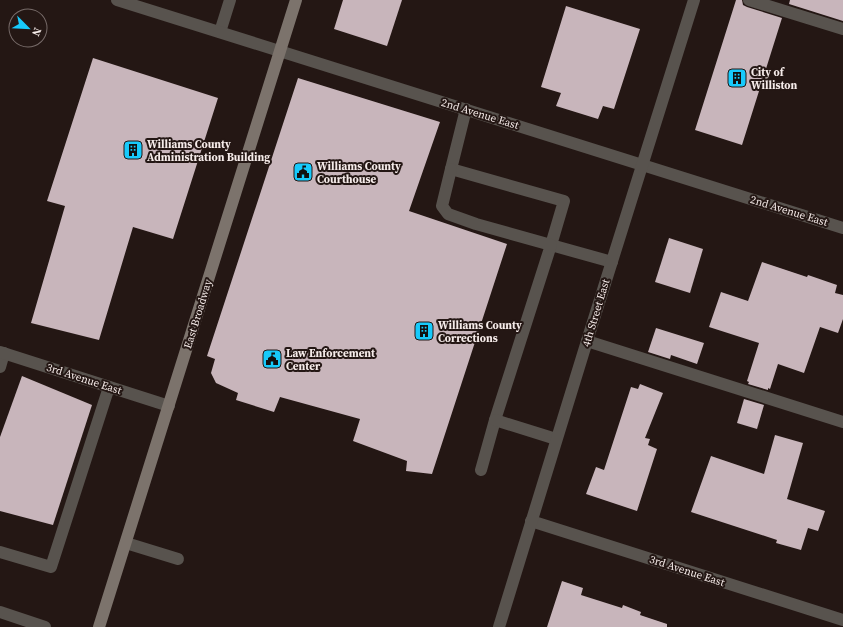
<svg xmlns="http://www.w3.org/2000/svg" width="843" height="627" font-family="'Source Serif 4',serif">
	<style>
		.building { fill: #c8b5bb }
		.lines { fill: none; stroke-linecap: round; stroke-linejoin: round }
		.lane { stroke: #58534e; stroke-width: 12 }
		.street { stroke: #58534e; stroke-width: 12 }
		.secondary { stroke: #7c736c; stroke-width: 12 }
		.labels { text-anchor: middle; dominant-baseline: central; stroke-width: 4; stroke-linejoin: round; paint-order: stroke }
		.poi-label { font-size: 11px; font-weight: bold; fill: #f6ecea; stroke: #241714; text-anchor: start }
		.street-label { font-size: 11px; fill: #f6ecea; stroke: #241714 }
	</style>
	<rect width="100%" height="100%" fill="#241714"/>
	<g class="building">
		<path d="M343,0H402L387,46L334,29Z"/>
		<path d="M736,0H742L743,5L747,7L782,18L742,145L695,130Z"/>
		<path d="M790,0H843V21L789,4Z"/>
		<path d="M566,6L640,29L614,109L603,106L598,119L556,106L561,93L541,87Z"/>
		<path d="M93,58L218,98L173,239L133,227L99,340L31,323L65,206L47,201Z"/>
		<path d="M298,78L440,122L409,211L507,244L432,474L406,471L407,461L353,441L360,419L280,397L274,412L236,400L238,393L216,383L211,373L215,359L207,356Z"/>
		<path d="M669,238L703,249L690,293L655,282Z"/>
		<path d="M762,262L807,277L808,275L837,285L835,293L843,295V319L838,333L820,327L804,373L778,364L770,389L768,388V390L748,384L749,382L747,381L759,343L709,327L721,292L748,301Z"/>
		<path d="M656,328L704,343L697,364L671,355L670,359L648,352Z"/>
		<path d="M22,376L92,405L53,525L0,511V437Z"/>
		<path d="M640,384L663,393L645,438L650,439L648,445L657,449L637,511L586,494L596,467L604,470L631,387L638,389Z"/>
		<path d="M744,399L764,405L757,429L737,423Z"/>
		<path d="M775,435L803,443L787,499L825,511L818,531L808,528L801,550L776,543L777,540L691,512L711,456L764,474Z"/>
		<path d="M562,581L583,588L581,595L622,608L623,605L641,612L640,615L667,624V627H547Z"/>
	</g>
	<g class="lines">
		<g class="lane">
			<path d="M749,0L843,29"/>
			<path d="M220,32L230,0"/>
			<path d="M466,109L451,169L564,201L551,245L612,262"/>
			<path d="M451,169L442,206L448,214L476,224L551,245L495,420L481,470"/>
			<path d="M587,341L843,422"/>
			<path d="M0,367L4,353"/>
			<path d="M495,420L556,439"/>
			<path d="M126,543L178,559"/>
			<path d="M0,552L51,567L109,387"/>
			<path d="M0,612L45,627"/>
		</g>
		<g class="street">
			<path d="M117,0L843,228"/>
			<path d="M0,352L169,406"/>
			<path d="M531,521L843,620"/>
			<path d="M499,627L587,341L694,0"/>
		</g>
		<path class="secondary" d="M99,627L296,0"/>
	</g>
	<defs>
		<g id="building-square" transform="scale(1)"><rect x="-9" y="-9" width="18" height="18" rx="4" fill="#17cafb" stroke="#241714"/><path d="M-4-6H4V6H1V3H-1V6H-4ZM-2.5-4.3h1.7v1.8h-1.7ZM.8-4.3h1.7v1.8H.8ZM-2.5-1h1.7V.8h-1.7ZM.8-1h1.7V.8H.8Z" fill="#111"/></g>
		<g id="civic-square" transform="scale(1)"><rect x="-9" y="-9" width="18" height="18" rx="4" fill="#17cafb" stroke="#241714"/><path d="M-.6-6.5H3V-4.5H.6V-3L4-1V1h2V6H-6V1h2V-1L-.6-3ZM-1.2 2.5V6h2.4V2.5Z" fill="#111"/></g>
	</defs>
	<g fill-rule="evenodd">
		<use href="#building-square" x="737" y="78"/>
		<use href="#building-square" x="133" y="150"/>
		<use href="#civic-square" x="303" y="172"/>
		<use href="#building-square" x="424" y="331"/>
		<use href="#civic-square" x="272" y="359"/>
	</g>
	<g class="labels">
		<g class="poi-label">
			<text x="751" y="72">City of<tspan x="751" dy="13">Williston</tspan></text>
			<text x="147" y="144">Williams County<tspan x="147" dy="13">Administration Building</tspan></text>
			<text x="317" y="166">Williams County<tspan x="317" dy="13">Courthouse</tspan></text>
			<text x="438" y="325">Williams County<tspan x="438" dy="13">Corrections</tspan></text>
			<text x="286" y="353">Law Enforcement<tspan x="286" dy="13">Center</tspan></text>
		</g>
		<g class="street-label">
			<text transform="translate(480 114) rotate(17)">2nd Avenue East</text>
			<text transform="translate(789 211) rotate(17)">2nd Avenue East</text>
			<text transform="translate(596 313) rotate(-73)">4th Street East</text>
			<text transform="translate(198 314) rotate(-73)">East Broadway</text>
			<text transform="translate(84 379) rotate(18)">3rd Avenue East</text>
			<text transform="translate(687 571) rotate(18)">3rd Avenue East</text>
		</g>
	</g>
	<g transform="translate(28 28) rotate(114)"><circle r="19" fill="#241714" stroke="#786c6a"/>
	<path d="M0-3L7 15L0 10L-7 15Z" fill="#17cafb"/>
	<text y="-6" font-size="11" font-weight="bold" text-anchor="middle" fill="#f6ecea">N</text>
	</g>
</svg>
